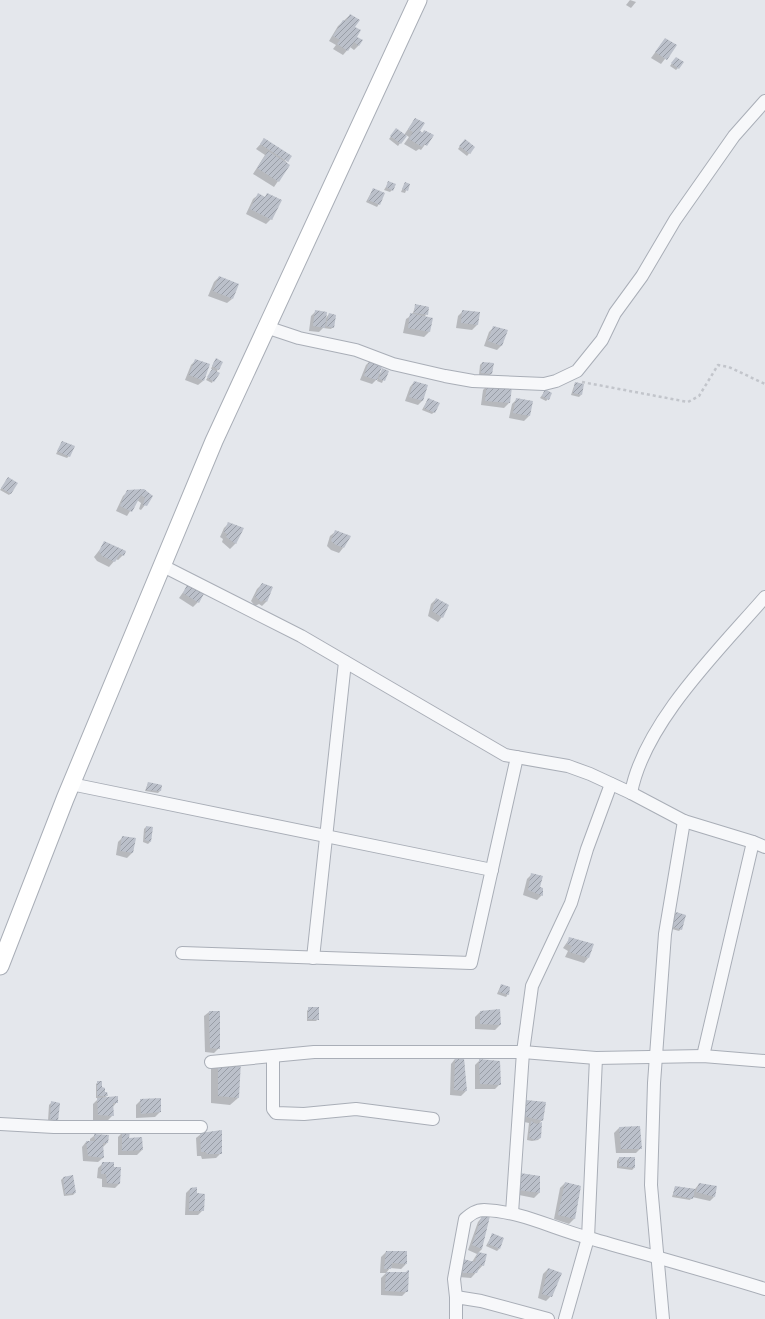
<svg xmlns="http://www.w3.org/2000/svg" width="765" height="1319" font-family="'Open Sans',sans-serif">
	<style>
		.shadow { fill: #0003 }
		.building { fill: url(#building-hatch) }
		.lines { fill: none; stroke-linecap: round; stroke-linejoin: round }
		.street-casing { stroke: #a9aeb7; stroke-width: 14 }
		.secondary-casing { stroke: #a9aeb7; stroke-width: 19 }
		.path { stroke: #c2c5cb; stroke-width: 2.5; stroke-dasharray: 3 3; stroke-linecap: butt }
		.street { stroke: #f7f8fa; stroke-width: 12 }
		.secondary { stroke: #fff; stroke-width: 17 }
	</style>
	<defs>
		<pattern id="building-hatch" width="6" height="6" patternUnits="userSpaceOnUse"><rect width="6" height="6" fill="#bbc0ca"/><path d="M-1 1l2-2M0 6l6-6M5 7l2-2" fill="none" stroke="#989da6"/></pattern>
	</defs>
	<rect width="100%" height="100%" fill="#e4e7ec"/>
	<g class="shadow">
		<path d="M630,0L636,2L631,8L626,5Z"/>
		<path d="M350,15L359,45L354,50L350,47L343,55L333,49L336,45L329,41L338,26Z"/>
		<path d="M665,39L675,46L661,64L651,58Z"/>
		<path d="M674,60L678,68L676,70L670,66Z"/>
		<path d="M415,119L418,131L422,133L424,131L432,135L421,150L419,149L416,151L404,144L409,137L406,135L398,146L389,139L394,132L404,135Z"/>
		<path d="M265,139L289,165L274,187L253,174L265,155L256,149Z"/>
		<path d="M463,142L474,147L467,156L458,149Z"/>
		<path d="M389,182L392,190L390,192L384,190Z"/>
		<path d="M405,183L409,184L405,193L401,192Z"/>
		<path d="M373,189L379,204L377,207L366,202Z"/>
		<path d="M268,194L271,219L266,224L246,214L253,199L258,195L264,198Z"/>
		<path d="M219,277L232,299L227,303L208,296L214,282Z"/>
		<path d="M416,305L428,307L425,317L429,332L424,337L403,333L406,319L412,315Z"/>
		<path d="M316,311L326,318L329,314L333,327L331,329L323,328L319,332L309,331L311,316Z"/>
		<path d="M463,311L478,313L477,325L472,330L456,328L458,316Z"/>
		<path d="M494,327L502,345L497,350L484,346L489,332Z"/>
		<path d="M196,360L203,381L198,385L185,380L191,365Z"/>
		<path d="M371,360L379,374L383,370L387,371L382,383L377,381L378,378L372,384L360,380L366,365Z"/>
		<path d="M214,362L218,369L212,383L206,380L213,369H211Z"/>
		<path d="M482,363L491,374L489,376L479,375L480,365Z"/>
		<path d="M414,382L423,400L418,405L405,401L410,387Z"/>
		<path d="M575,383L581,395L579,397L571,395Z"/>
		<path d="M488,385L511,388L509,403L504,408L481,405L483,390Z"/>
		<path d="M545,391L548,399L546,401L540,398Z"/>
		<path d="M428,399L434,412L432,414L422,410Z"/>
		<path d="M517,399L529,416L524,421L509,418L512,404Z"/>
		<path d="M62,442L69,456L67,458L56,454Z"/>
		<path d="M8,478L11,493L9,495L0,490Z"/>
		<path d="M128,491L152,496L141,510L139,509L141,503L137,500L127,516L116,511L123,496Z"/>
		<path d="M229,523L243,529L235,544L230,549L222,542L223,539L220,537L224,528Z"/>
		<path d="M335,532L343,548L339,553L331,550L327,546L330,536Z"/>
		<path d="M105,543L123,555L118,560L116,559L109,567L97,561L94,557Z"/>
		<path d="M189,584L198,602L193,607L179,598Z"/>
		<path d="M262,584L272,587L266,602L262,606L259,604L255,606L251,601L257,589Z"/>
		<path d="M436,599L442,617L438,622L428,616L431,604Z"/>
		<path d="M148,783L160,791L158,793L145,791Z"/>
		<path d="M146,827L150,842L148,844L143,842L144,829Z"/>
		<path d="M123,837L132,853L127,858L116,855L118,842Z"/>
		<path d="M532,874L542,895L537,900L523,895L527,879Z"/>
		<path d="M676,913L681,929L679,931L672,929L674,915Z"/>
		<path d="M570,938L588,958L584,963L565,957L568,951L563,948Z"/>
		<path d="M501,985L508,994L506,997L497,994Z"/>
		<path d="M309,1008L318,1019L316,1021H307V1011Z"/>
		<path d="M209,1012L219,1048L214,1053L205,1052L204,1016Z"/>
		<path d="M480,1012L500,1025L495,1030L475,1029V1017Z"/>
		<path d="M455,1059L464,1060L466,1091L461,1096L450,1095L451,1064Z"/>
		<path d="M480,1060L500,1084L495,1089H475V1065Z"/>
		<path d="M219,1061L238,1098L230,1105L211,1103V1068Z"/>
		<path d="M98,1082L107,1096L104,1098L117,1102L112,1108L113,1115L108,1120H93V1104L99,1098H96V1084Z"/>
		<path d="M141,1100L160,1112L155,1117L136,1118V1105Z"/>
		<path d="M527,1101L542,1120L538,1125L540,1138L538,1140L532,1141L527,1140L529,1123L519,1121L522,1106Z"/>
		<path d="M52,1102L57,1120L54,1122L48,1121L49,1105Z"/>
		<path d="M639,1127L641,1148L636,1153H616L614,1133L619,1128Z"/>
		<path d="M123,1132L142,1150L137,1155H118V1137Z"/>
		<path d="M201,1134L221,1153L216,1158L202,1159L201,1156H197L196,1138Z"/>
		<path d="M95,1135L107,1143L102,1148L103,1158L98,1162L83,1161L82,1147L86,1142H90V1139Z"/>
		<path d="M619,1158H634V1168L632,1170L617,1168V1161Z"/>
		<path d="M103,1163L119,1184L115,1188L102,1187V1179L97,1178L98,1168Z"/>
		<path d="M539,1176V1193L534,1198L514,1194Z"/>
		<path d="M63,1178L75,1193L73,1195L64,1196L61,1180Z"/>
		<path d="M565,1183L580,1186L574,1219L569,1224L554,1219L560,1188Z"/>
		<path d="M699,1184L714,1197L710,1201L692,1197L690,1200L672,1197L675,1187L695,1189Z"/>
		<path d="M191,1188L196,1194L203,1210L198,1215H185L186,1193Z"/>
		<path d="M483,1216L482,1249L478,1253L486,1255L483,1265L471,1278L459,1277L464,1260L472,1262L477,1254L468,1250L478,1222Z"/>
		<path d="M492,1235L499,1249L497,1251L486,1246Z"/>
		<path d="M386,1252L406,1264L401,1269L390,1268L386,1273H406L407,1291L402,1296L381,1295V1278L386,1273H380L381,1257Z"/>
		<path d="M548,1269L551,1296L546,1301L538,1298L543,1274Z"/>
	</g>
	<g class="building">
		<path d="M350,14L360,20L355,27L361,30L357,37L363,40L359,46L354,42L348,51L337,44L340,40L333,36L343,20L346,21Z"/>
		<path d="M665,38L677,45L667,60L655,52Z"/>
		<path d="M676,57L684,62L679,69L671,63Z"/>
		<path d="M415,118L425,123L420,131L423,133L424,130L434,135L427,146L424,144L422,147L409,139L413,132L408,129Z"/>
		<path d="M396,128L407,136L401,144L390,136Z"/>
		<path d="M264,138L292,156L288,162L260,144Z"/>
		<path d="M465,139L475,147L470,154L459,146Z"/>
		<path d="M268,151L290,165L279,182L257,168Z"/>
		<path d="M388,181L396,184L393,191L386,187Z"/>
		<path d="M405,182L410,184L408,191L402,189Z"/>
		<path d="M373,188L385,193L380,205L368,200Z"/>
		<path d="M258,193L265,197L267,193L282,200L272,220L250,209Z"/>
		<path d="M219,276L239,284L233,299L213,291Z"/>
		<path d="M415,304L429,307L428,315L414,313Z"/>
		<path d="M315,310L327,312L325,328L313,326Z"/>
		<path d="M462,310L480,312L478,325L461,323Z"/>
		<path d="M329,313L336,315L334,328L326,326Z"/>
		<path d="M410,313L433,318L430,332L408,328Z"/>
		<path d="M493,326L508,330L502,346L488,341Z"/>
		<path d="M216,358L223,362L219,370L212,366Z"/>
		<path d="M195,359L210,364L204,381L189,375Z"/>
		<path d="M370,359L383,364L377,380L364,376Z"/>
		<path d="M482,362L494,363L492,374L481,373Z"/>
		<path d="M382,368L389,371L385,381L379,379Z"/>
		<path d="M212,369L220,373L214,382L207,377Z"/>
		<path d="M414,381L428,385L423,401L409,397Z"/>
		<path d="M575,382L584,384L582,395L573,393Z"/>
		<path d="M487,384L512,387L510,403L485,401Z"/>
		<path d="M545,389L552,393L549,400L542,396Z"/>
		<path d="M428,398L440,403L435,413L424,408Z"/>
		<path d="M516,398L533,401L530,416L513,413Z"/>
		<path d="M62,441L75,446L70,457L57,451Z"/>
		<path d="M8,477L18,483L11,494L1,488Z"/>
		<path d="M144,489L153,496L147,506L143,505L145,498L141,495L132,512L120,506L127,490Z"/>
		<path d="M228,522L244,528L236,544L226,537L227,534L224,532Z"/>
		<path d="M335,530L351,536L344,548L336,545L331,541Z"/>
		<path d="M104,541L126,551L124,556L120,554L115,562L102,556L99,551Z"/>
		<path d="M188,583L207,588L199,603L183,593Z"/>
		<path d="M262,583L273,587L267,602L264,600L261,602L255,596Z"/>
		<path d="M436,598L449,605L443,618L432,611Z"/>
		<path d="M148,782L162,785L161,791L146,790Z"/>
		<path d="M146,826L153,827L151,842L145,840Z"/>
		<path d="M122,836L136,838L133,853L120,851Z"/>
		<path d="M531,873L543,876L540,887L543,888V896L528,890Z"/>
		<path d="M676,912L686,915L682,930L673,927Z"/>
		<path d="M569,937L594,944L589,958L569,952L572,946L567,944Z"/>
		<path d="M501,984L510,987L509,995L499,992Z"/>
		<path d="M308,1007H319V1020L308,1019Z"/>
		<path d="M500,1009L501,1025L480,1024V1011Z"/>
		<path d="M209,1011H220V1049L210,1048Z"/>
		<path d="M455,1058L464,1059L467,1091L454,1090Z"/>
		<path d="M479,1059L500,1061L501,1085L480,1084Z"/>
		<path d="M218,1060H241L239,1098L218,1096Z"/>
		<path d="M97,1081H102V1087L105,1088V1092H107L108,1096H97Z"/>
		<path d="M118,1096V1103H113L114,1116L98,1115L97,1098Z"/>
		<path d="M161,1098V1112L141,1114L140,1099Z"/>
		<path d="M526,1100L546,1102L543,1121L523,1116Z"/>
		<path d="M51,1101L60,1103L58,1121L50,1119Z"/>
		<path d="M531,1121L536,1124L542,1122L541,1138L535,1140L529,1137Z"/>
		<path d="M640,1126L642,1149H621L619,1127Z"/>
		<path d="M222,1130V1154H207L206,1152H201L200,1133Z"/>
		<path d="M122,1131H130L129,1138L142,1137L143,1150L122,1151Z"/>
		<path d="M94,1134L109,1135L108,1143H103L104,1158L88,1156L86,1141H95Z"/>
		<path d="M619,1157H635V1168L619,1166Z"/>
		<path d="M102,1162H114V1167H121L120,1184L107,1183L106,1174H101Z"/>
		<path d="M520,1173L540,1176V1193L518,1190Z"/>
		<path d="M73,1175L76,1193L65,1194L63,1177Z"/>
		<path d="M565,1182L581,1186L575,1219L558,1215Z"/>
		<path d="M699,1183L717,1186L715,1197L696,1192Z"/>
		<path d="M675,1186L695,1189L693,1199L673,1195Z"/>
		<path d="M197,1187V1193L205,1194L204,1211H189L190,1188Z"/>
		<path d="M482,1215L490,1216L482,1249L472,1245Z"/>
		<path d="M492,1233L504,1238L500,1249L488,1244Z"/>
		<path d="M386,1251H407V1264L392,1263L391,1269H384Z"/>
		<path d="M478,1252L487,1254L484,1266L480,1265L477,1273H463V1259L475,1262Z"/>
		<path d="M548,1268L562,1273L552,1297L542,1294Z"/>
		<path d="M408,1270H409L408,1292L385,1291L386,1272H406Z"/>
	</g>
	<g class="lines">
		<g class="street-casing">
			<g id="street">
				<path d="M266,327L299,338L356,350L393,364L445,376L473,381L544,384L556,381L577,371L602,340L615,313L642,276L675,220L734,136L765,101"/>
				<path d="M163,566L301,636L505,755L568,766L590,774L631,793C644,723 719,650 765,597"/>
				<path d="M71,784L492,870"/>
				<path d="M631,793L684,821L753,842L765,847"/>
				<path d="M182,953L471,963L517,757"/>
				<path d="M313,958L345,662"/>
				<path d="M703,1056L753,842"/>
				<path d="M273,1057V1109L276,1113L304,1114L356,1109L433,1119"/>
				<path d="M211,1062L314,1052H523L596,1058L703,1056L765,1061"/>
				<path d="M0,1124L54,1127H201"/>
				<path d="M512,1213L523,1052L532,986L571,903L587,849L611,784"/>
				<path d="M456,1297L454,1279L465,1219C471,1214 476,1210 484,1210C521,1211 554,1229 589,1238C648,1255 707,1271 765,1289"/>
				<path d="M456,1319V1297L481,1301L548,1319"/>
				<path d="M565,1319L588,1238L596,1058"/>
				<path d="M663,1319L651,1185L654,1083L665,934L684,821"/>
			</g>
		</g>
		<g class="secondary-casing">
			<path id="secondary" d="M0,966L65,799L214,441L418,0"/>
		</g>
		<path class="path" d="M582,382L688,402L699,396L718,365L729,367L765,384"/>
		<use href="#street" class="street"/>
		<use href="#secondary" class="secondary"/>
	</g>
</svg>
